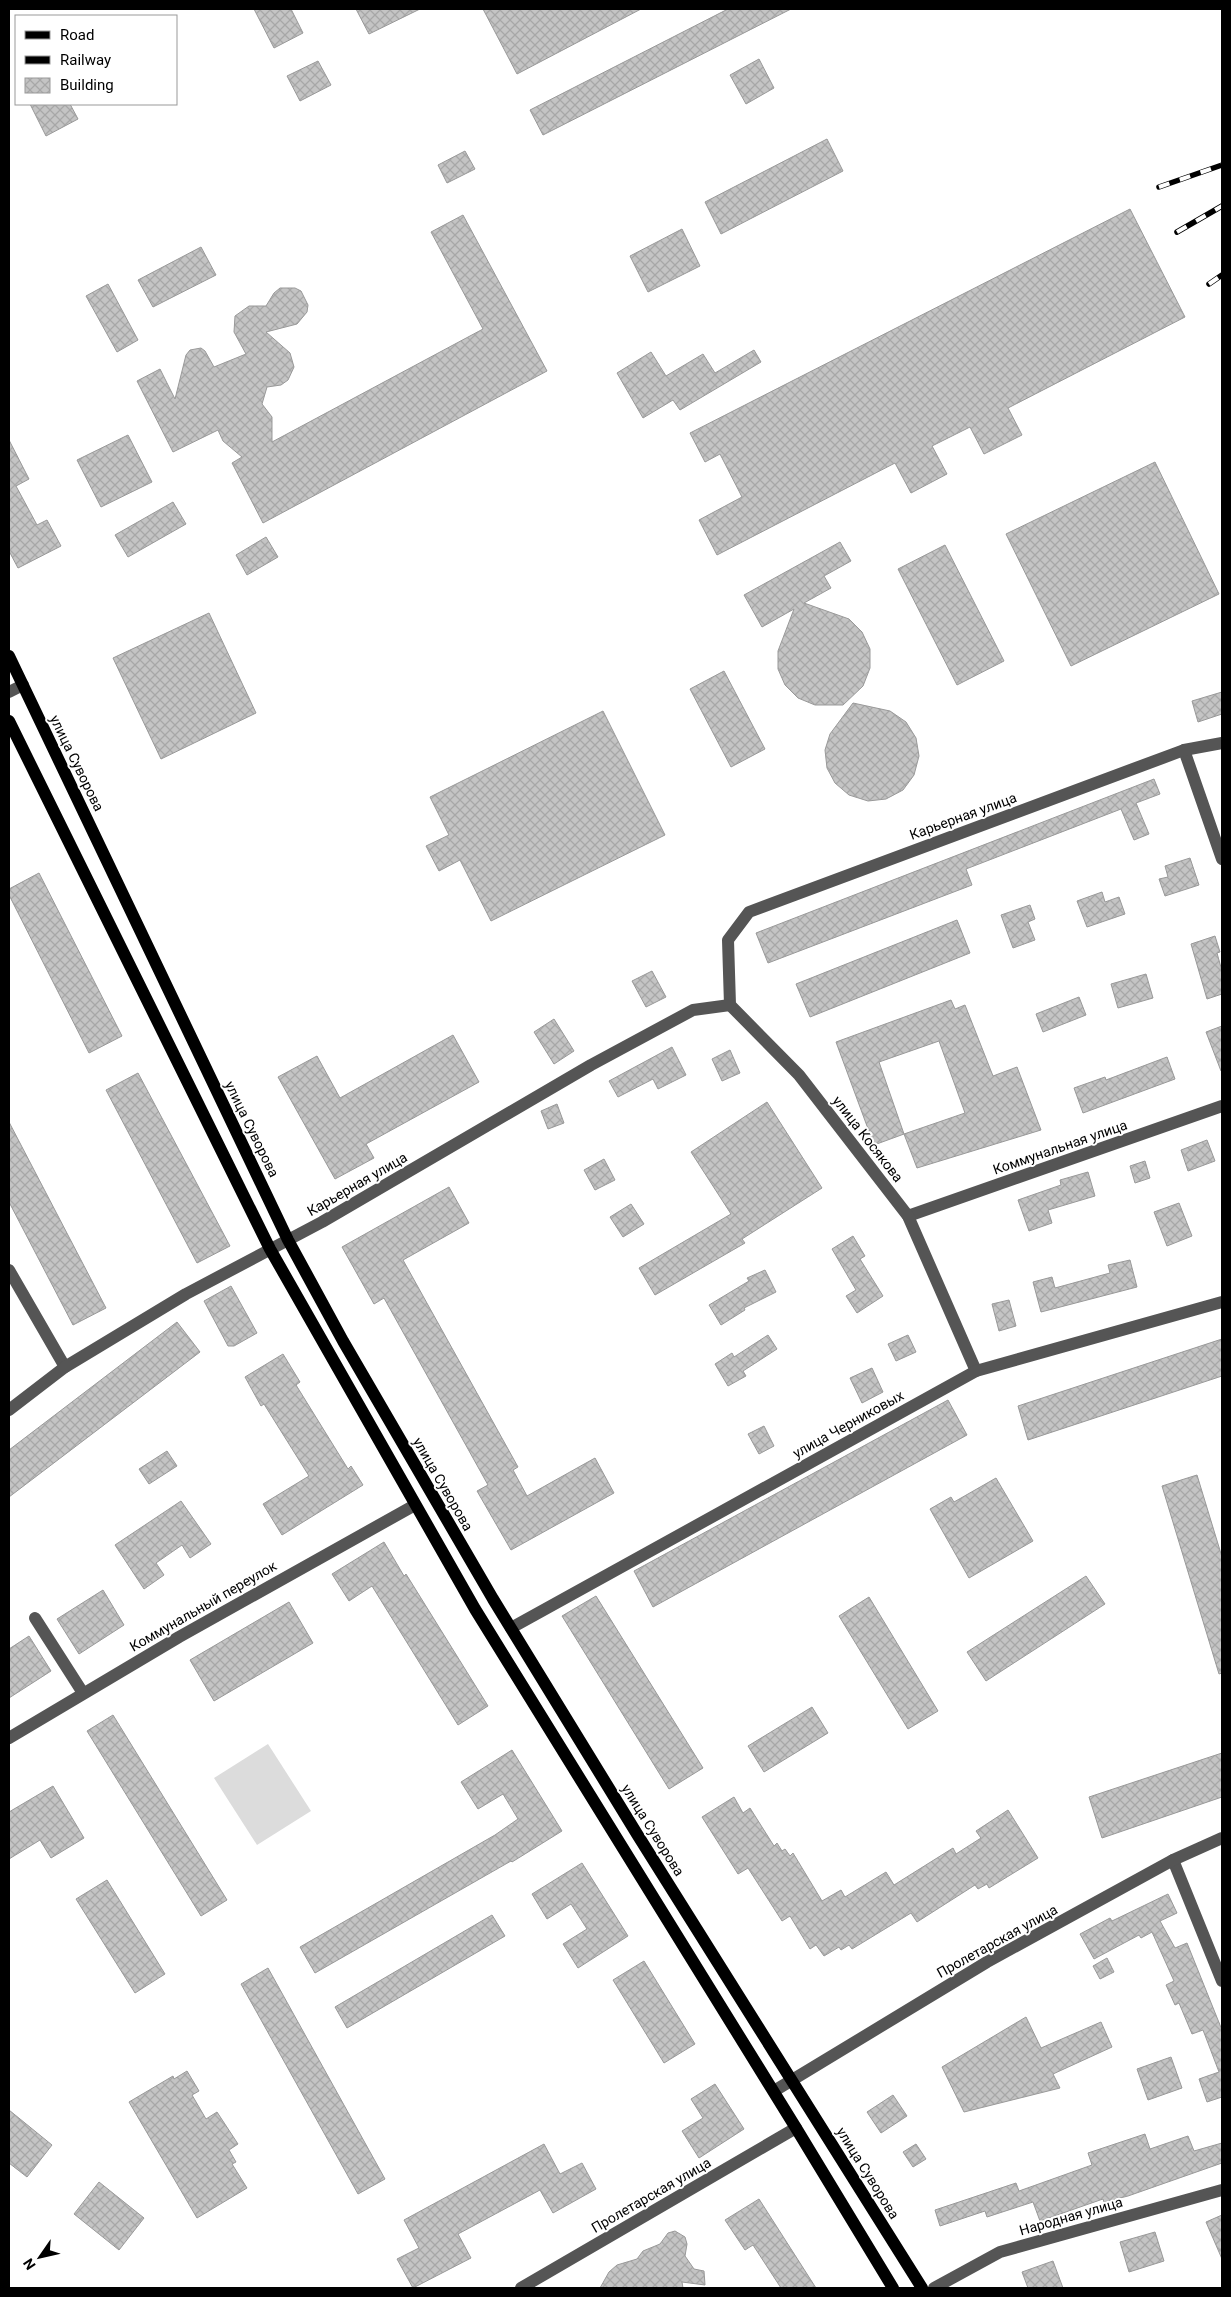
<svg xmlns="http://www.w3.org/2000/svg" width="1231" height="2297" font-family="Roboto,sans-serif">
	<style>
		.garden { fill: #dcdcdc }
		.building { fill: url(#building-cross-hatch); stroke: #999; fill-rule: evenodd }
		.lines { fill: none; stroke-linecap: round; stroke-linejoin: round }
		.minor { stroke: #555; stroke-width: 12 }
		.major { stroke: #000; stroke-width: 12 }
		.rail-casing { stroke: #000; stroke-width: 5.5 }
		.rail { stroke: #fff; stroke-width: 4; stroke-dasharray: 11; stroke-linecap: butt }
		.labels { text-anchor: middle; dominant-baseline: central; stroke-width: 4; stroke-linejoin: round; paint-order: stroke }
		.street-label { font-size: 14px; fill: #000; stroke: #fff }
	</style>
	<defs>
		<pattern id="building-cross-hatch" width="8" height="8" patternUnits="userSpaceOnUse" patternTransform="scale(1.25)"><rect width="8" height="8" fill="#c4c4c4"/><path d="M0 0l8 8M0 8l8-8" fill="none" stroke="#a7a7a7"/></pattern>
	</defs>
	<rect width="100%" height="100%" fill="#fff"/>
	<path class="garden" d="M268,1744L311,1811L257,1845L214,1778Z"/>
	<g class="building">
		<path d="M254,9H291L303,33L274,48Z"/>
		<path d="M356,9H420L369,34Z"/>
		<path d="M483,9H641L517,74Z"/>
		<path d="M728,9H791L543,135L530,110Z"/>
		<path d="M759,59L774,88L746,104L730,75Z"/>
		<path d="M318,61L331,85L300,101L287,76Z"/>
		<path d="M30,104H70L78,119L46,136Z"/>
		<path d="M827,139L843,171L721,234L705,202Z"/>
		<path d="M465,151L475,169L447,183L438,165Z"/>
		<path d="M1130,209L1185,317L1008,408L1022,435L984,454L970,427L932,446L947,474L911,493L895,463L717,555L699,520L742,497L720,454L705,462L690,433Z"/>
		<path d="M463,215L547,371L263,523L232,463L242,457L223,441L218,430L173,452L137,381L160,369L175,399L186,355L190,350L201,348L205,351L214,367L246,354L234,332L235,316L249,306H266L274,293L280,288H295L301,291L308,305L307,312L297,324L266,332L290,353L294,367L288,380L281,385L267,387L262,404L272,417V442L483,329L431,232Z"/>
		<path d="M682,229L700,266L648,292L630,256Z"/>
		<path d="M201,247L216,275L153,307L138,280Z"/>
		<path d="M108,284L138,340L117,352L86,296Z"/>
		<path d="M754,350L761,362L680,410L673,400L643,418L617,373L651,352L666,376L703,354L715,373Z"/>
		<path d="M128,435L152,482L101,507L77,460Z"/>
		<path d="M9,440L29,479L16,486L37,525L47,520L61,546L18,568L9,551Z"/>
		<path d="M1155,462L1219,594L1071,666L1006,534Z"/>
		<path d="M173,502L186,524L128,557L115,535Z"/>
		<path d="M266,537L278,557L247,575L236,555Z"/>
		<path d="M840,542L851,561L824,576L831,588L804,603L849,619L862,632L870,649V668L863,686L843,705H815L798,698L785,685L778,669V651L794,609L762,627L744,595Z"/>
		<path d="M945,545L1004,661L957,685L898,569Z"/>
		<path d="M209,613L256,713L161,759L113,658Z"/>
		<path d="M724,671L765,749L731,767L690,689Z"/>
		<path d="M1222,692V714L1198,722L1192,701Z"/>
		<path d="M853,703L890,711L906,722L916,738L919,756L914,775L903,790L886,799L868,801L849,795L835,783L827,768L825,750L830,734Z"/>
		<path d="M603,711L665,835L491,921L460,860L439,871L426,846L449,835L430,797Z"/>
		<path d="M1154,779L1160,794L1136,803L1149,834L1134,840L1121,809L966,869L972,885L768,963L756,933Z"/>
		<path d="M1190,858L1199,885L1165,896L1159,879L1168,877L1165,866Z"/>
		<path d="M39,873L122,1036L89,1053L9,895V889Z"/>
		<path d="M1102,892L1105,902L1119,897L1125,914L1087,927L1077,901Z"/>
		<path d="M1030,905L1035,919L1028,922L1035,940L1013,948L1001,915Z"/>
		<path d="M957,920L970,953L810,1017L796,984Z"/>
		<path d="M1215,936L1220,952L1217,953L1222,971V994L1207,999L1191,944Z"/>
		<path d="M652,971L666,997L646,1007L632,981Z"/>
		<path d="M1146,974L1153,998L1118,1008L1111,984Z"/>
		<path d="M1079,997L1086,1015L1043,1032L1036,1014Z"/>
		<path d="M951,1000L955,1009L965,1005L993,1076L1017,1067L1041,1130L917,1168L904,1134L874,1145L836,1042ZM939,1041L965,1113L904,1134L879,1062Z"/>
		<path d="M554,1019L574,1051L554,1064L534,1032Z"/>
		<path d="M1222,1026V1071H1221L1206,1032Z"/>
		<path d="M453,1035L479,1082L366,1144L374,1158L335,1179L278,1077L317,1056L340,1098Z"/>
		<path d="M672,1047L686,1075L658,1089L653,1079L618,1097L609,1081Z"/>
		<path d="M730,1050L740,1073L722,1081L712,1059Z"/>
		<path d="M1167,1057L1175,1079L1083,1113L1074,1088L1105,1077L1106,1080Z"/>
		<path d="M138,1073L230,1246L197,1263L106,1090Z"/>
		<path d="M767,1102L822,1188L742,1239L745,1243L655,1295L639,1268L731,1214L691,1152Z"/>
		<path d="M557,1104L564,1123L548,1129L541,1111Z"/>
		<path d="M9,1122L106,1308L73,1325L9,1202Z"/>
		<path d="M1207,1140L1215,1161L1188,1171L1181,1150Z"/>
		<path d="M604,1159L615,1180L595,1190L584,1170Z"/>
		<path d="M1145,1161L1150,1178L1135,1183L1130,1166Z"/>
		<path d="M1088,1172L1095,1196L1048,1210L1052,1223L1029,1231L1018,1200L1061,1185L1060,1180Z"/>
		<path d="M449,1187L469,1223L403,1260L518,1467L513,1470L527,1496L595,1458L614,1493L511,1550L477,1491L488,1485L384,1298L374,1304L342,1247Z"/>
		<path d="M1179,1203L1192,1236L1167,1246L1154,1212Z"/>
		<path d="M631,1204L644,1224L623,1237L610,1217Z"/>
		<path d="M853,1236L865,1256L860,1259L883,1296L857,1313L846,1296L856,1290L832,1249Z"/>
		<path d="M1130,1260L1137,1287L1041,1312L1033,1282L1052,1277L1055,1288L1110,1273L1108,1265Z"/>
		<path d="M765,1270L776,1292L744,1308L745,1310L721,1325L709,1305L749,1281L747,1278Z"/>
		<path d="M231,1286L257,1333L234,1346H228L204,1301Z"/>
		<path d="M1009,1300L1016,1326L999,1331L992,1304Z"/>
		<path d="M177,1322L200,1352L9,1497V1450Z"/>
		<path d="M768,1335L777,1349L743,1371L746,1376L728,1386L715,1364L732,1353L734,1357Z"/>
		<path d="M908,1335L916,1352L896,1361L888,1344Z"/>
		<path d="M1222,1339V1376L1028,1440L1018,1406Z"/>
		<path d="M283,1354L300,1382L296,1385L348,1469L351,1466L363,1485L282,1535L263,1504L309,1476L264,1404L261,1406L245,1377Z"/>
		<path d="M872,1368L883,1392L862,1403L850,1378Z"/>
		<path d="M948,1400L967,1435L653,1607L634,1571Z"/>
		<path d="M764,1426L774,1446L759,1454L748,1434Z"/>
		<path d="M167,1451L177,1466L149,1484L139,1469Z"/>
		<path d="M1197,1475L1222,1557V1673L1219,1674L1162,1486Z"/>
		<path d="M996,1478L1033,1541L969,1578L930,1509L951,1497L954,1502Z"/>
		<path d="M181,1501L211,1544L190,1558L182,1545L156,1563L164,1575L144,1589L115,1545Z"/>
		<path d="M384,1542L404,1576L406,1574L488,1706L458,1725L372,1586L349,1601L332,1574Z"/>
		<path d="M1086,1576L1105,1604L986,1681L967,1652Z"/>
		<path d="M103,1590L124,1625L79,1654L57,1619Z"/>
		<path d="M596,1596L703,1768L669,1789L562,1616Z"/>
		<path d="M869,1597L938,1711L908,1729L839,1616Z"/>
		<path d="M289,1602L313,1643L214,1701L190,1660Z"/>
		<path d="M29,1636L51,1671L9,1698V1649Z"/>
		<path d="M812,1707L828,1733L764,1772L748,1746Z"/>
		<path d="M113,1715L227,1900L201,1916L87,1731Z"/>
		<path d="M512,1750L562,1831L512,1862L511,1861L315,1973L300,1947L495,1835L518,1819L503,1794L478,1809L461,1782Z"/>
		<path d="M1222,1753V1797L1102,1838L1089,1797Z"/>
		<path d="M53,1786L84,1838L51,1858L40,1840L9,1859V1812Z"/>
		<path d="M734,1797L743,1813L750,1808L774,1846L777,1843L782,1851L785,1849L790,1856L793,1853L822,1901L841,1890L845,1897L886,1872L894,1885L953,1848L956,1854L981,1838L976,1831L1008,1810L1038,1858L989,1888L987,1884L978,1889L975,1885L917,1922L911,1913L852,1949L849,1945L841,1950L839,1947L824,1956L816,1945L810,1949L790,1916L782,1921L748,1868L738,1874L702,1817Z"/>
		<path d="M582,1863L628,1936L578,1968L563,1944L587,1929L571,1904L547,1919L532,1894Z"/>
		<path d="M107,1880L165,1974L135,1993L76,1899Z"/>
		<path d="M1168,1894L1177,1913L1160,1921L1175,1948L1187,1943L1222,2030V2097L1207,2102L1199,2079L1219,2072L1203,2030L1192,2034L1179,2003L1175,2005L1166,1985L1174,1981L1152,1932L1141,1938L1139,1935L1094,1959L1080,1934L1110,1918L1112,1921Z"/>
		<path d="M492,1915L505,1936L347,2028L335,2007Z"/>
		<path d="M1107,1958L1114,1972L1100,1979L1093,1966Z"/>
		<path d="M644,1961L695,2044L664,2063L613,1980Z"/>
		<path d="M268,1968L385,2179L358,2194L241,1984Z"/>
		<path d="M1026,2017L1041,2048L1101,2022L1112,2047L1053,2074L1060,2088L964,2112L942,2067Z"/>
		<path d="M1171,2057L1182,2088L1148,2100L1137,2069Z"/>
		<path d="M187,2071L199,2091L192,2095L206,2119L217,2112L238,2144L229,2150L236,2162L232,2164L247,2188L197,2218L129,2102L173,2076L174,2079Z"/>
		<path d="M715,2084L744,2129L699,2158L682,2131L703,2118L691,2099Z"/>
		<path d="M893,2095L907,2116L881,2133L867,2112Z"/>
		<path d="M9,2110L52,2145L27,2177L9,2163Z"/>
		<path d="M1145,2134L1150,2149L1188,2136L1194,2151L1222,2143V2163L1128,2196L1104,2202L1103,2199L1040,2221L1033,2202L987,2217L985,2211L940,2226L935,2210L1016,2183L1019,2191L1092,2165L1088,2153Z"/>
		<path d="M544,2144L560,2174L582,2163L596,2189L553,2213L540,2190L458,2234L471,2258L413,2288L397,2259L419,2248L404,2220Z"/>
		<path d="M916,2144L926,2159L913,2167L903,2152Z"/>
		<path d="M99,2182L144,2218L119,2250L74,2214Z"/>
		<path d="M759,2199L816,2288H781L753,2245L745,2250L725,2220Z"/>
		<path d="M1222,2215V2259L1206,2222Z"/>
		<path d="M675,2231L685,2237L687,2244L685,2256L694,2269L704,2271L705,2285L682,2282L683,2288H600L609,2272L617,2265L637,2259L643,2251L660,2244L668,2233Z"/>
		<path d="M1155,2232L1164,2261L1129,2272L1120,2242Z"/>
		<path d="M1053,2261L1063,2288H1028L1022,2272Z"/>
	</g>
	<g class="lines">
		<g class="minor">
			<path d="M9,692L23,685"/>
			<path d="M1184,750L1222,859"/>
			<path d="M908,1216L1222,1106"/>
			<path d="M9,1270L65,1367"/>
			<path d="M976,1371L908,1216L799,1075L730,1005L728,940L749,912L1184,750L1222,743"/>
			<path d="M9,1410L65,1367L186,1294L322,1222L591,1065L693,1010L730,1005"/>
			<path d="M35,1618L83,1693"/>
			<path d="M511,1628L976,1371L1222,1302"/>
			<path d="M9,1738L179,1637L415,1505"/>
			<path d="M1173,1860L1222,1981"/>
			<path d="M774,2091L987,1962L1173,1860L1222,1838"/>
			<path d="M521,2288L796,2128"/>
			<path d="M934,2288L1000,2252L1222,2190"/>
		</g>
		<g class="major">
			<path d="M9,656L288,1240L343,1341L493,1599L637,1834L922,2288"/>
			<path d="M9,721L270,1249L475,1609L796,2128L893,2288"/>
		</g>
		<g class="rail-casing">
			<g id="rail">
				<path d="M1159,187L1222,165"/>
				<path d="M1177,232L1222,206"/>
				<path d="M1209,284L1222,275"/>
			</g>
		</g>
		<use href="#rail" class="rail"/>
	</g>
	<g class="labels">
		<g class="street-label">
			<text transform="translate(77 763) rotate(64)">улица Суворова</text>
			<text transform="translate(963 816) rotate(-20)">Карьерная улица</text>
			<text transform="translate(252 1129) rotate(64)">улица Суворова</text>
			<text transform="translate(868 1139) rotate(52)">улица Косякова</text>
			<text transform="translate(1060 1147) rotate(-19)">Коммунальная улица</text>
			<text transform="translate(357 1184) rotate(-30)">Карьерная улица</text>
			<text transform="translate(848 1424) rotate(-29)">улица Черниковых</text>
			<text transform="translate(443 1484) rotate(60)">улица Суворова</text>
			<text transform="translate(203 1606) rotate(-30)">Коммунальный переулок</text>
			<text transform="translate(653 1830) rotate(58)">улица Суворова</text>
			<text transform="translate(997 1941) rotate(-29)">Пролетарская улица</text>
			<text transform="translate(868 2173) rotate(58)">улица Суворова</text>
			<text transform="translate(651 2195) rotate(-30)">Пролетарская улица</text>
			<text transform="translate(1071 2216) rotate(-16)">Народная улица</text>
		</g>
	</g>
	<rect width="1231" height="2297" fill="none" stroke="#000000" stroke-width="20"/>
	<rect x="15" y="15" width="162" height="90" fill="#ffffff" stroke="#999999"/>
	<rect x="25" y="31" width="25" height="8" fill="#000000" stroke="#999999"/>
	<text x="60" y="40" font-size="15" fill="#000000">Road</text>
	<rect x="25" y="56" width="25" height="8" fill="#000000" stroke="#999999"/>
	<text x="60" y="65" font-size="15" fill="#000000">Railway</text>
	<rect x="25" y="78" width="25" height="15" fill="url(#building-cross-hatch)" stroke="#999999"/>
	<text x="60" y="90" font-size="15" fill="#000000">Building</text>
	<g transform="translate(40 2257) rotate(236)" stroke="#ffffff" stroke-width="4" paint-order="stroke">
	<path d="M0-4L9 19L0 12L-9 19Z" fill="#000000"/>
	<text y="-8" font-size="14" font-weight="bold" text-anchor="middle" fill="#000000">N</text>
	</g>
</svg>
